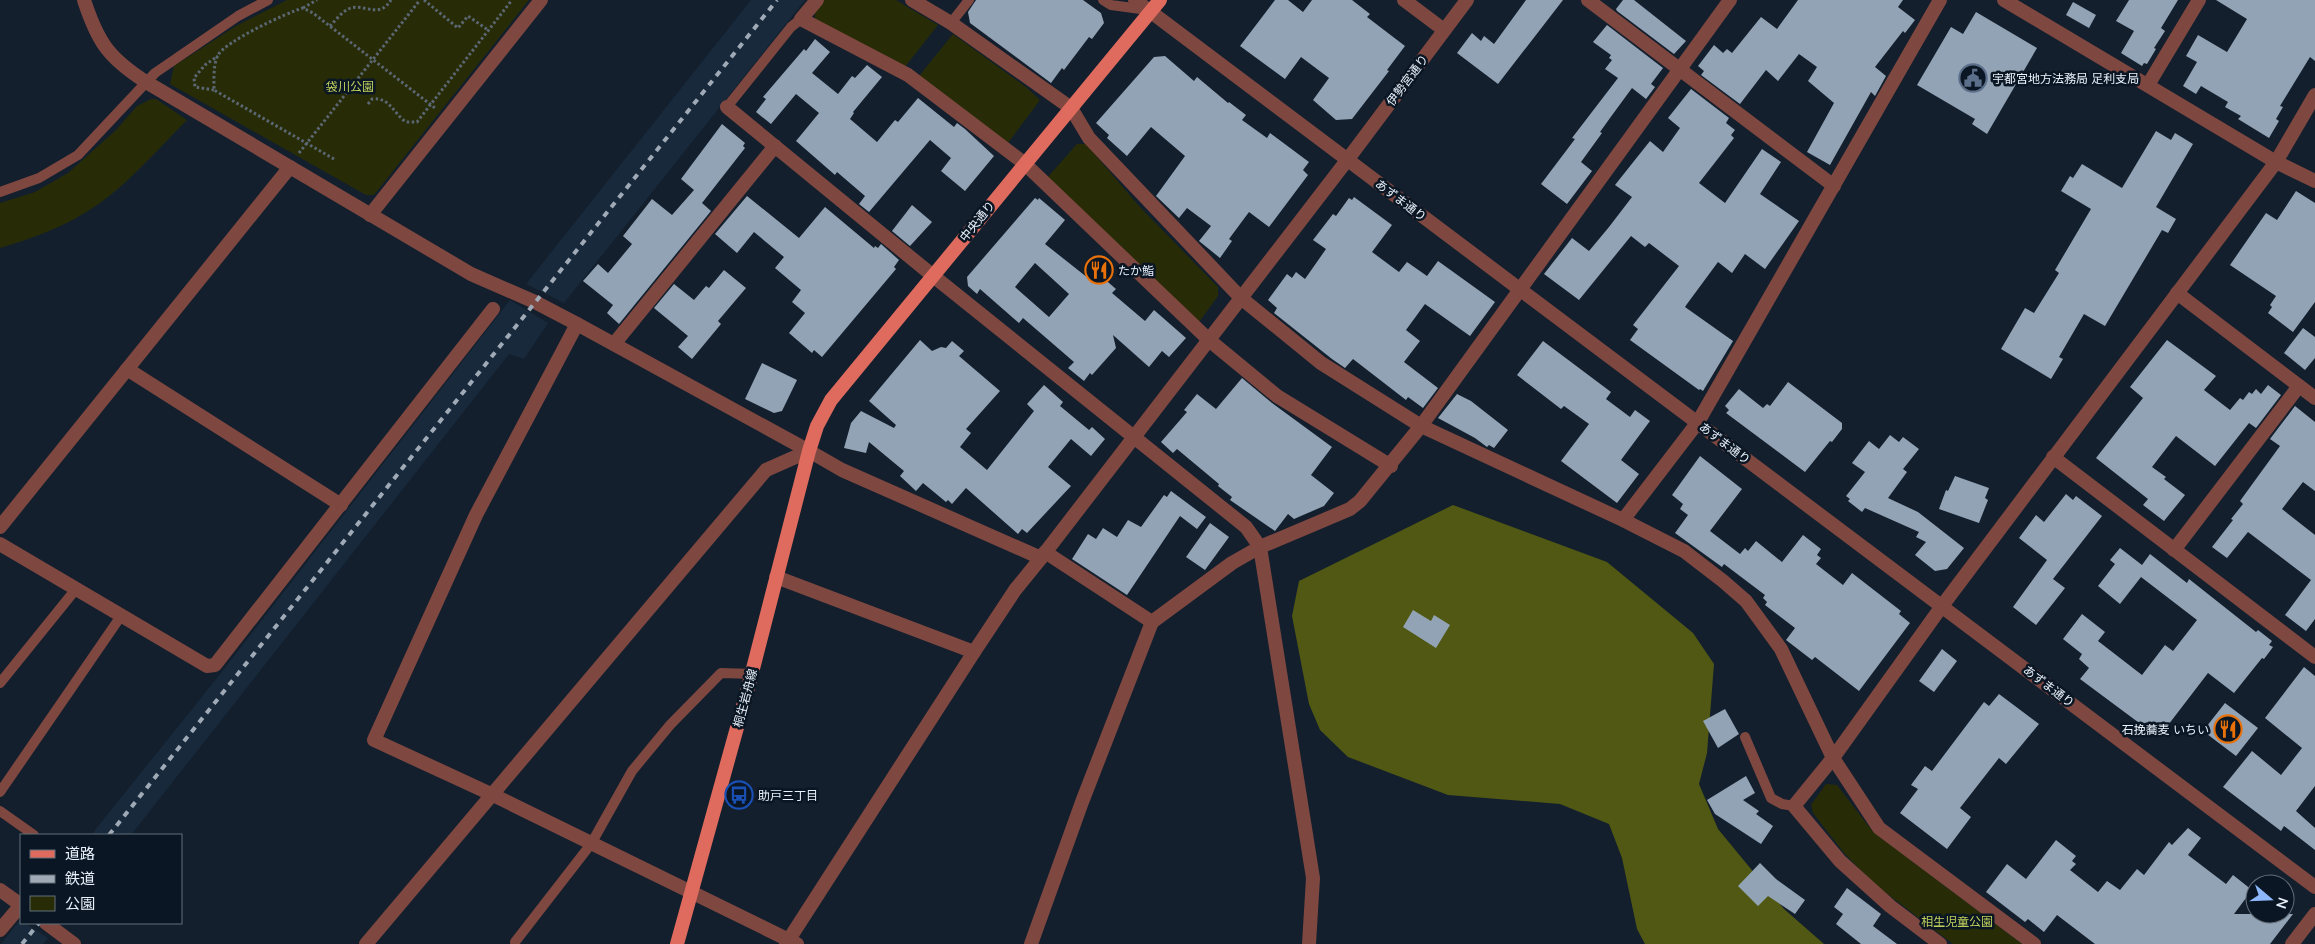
<svg xmlns="http://www.w3.org/2000/svg" width="2315" height="944" font-family="Mulish,'Noto Sans JP',sans-serif">
	<style>
		.built { fill: #17293b }
		.green { fill: #272c07 }
		.forest { fill: #505813 }
		.building { fill: #92a3b5; fill-rule: evenodd }
		.lines { fill: none; stroke-linecap: round; stroke-linejoin: round }
		.path { stroke: #5c6774; stroke-width: 3; stroke-dasharray: 2.5 2.5; stroke-linecap: butt }
		.service { stroke: #7e4740; stroke-width: 10 }
		.minor { stroke: #7e4740; stroke-width: 14 }
		.tertiary { stroke: #7e4740; stroke-width: 14 }
		.primary { stroke: #de6b5e; stroke-width: 14 }
		.rail { stroke: #a0aab6; stroke-width: 4; stroke-dasharray: 6 6; stroke-linecap: butt }
		.labels { text-anchor: middle; dominant-baseline: central; stroke-width: 5; stroke-linejoin: round; paint-order: stroke }
		.poi-label { font-size: 12px; fill: #e8f1fb; stroke: #0a1623; text-anchor: start }
		.street-label { font-size: 12px; fill: #e8f1fb; stroke: #0a1623 }
		.park-label { font-size: 12px; fill: #c0d05b; stroke: #0a1623 }
	</style>
	<rect width="100%" height="100%" fill="#131f2d"/>
	<g class="built">
		<path d="M751,0H805L564,303L526,284Z"/>
		<path d="M510,300L548,323L524,359L509,354L131,835H91L217,678Z"/>
		<path d="M20,920L21,923H25L48,938L43,944H1Z"/>
	</g>
	<g class="green">
		<path d="M287,0H529L374,195H366L170,84L174,66L236,26Z"/>
		<path d="M824,0H896L938,25L904,68L815,20V12Z"/>
		<path d="M953,34L1026,87L1040,100L1008,143L919,76Z"/>
		<path d="M151,99H156L187,120C157,150 124,189 88,211C61,228 31,239 0,248V203L35,192L68,173L116,130L137,106Z"/>
		<path d="M1077,144H1086L1139,206L1218,287V296L1199,322L1047,178Z"/>
		<path d="M1826,784L1837,785L1873,832L2022,944H1953L1873,883L1844,853L1813,813L1811,805Z"/>
	</g>
	<path class="forest" d="M1453,505L1607,562L1693,633L1714,664L1707,753L1699,784L1718,829L1784,909L1824,944H1645L1637,929L1622,858L1609,824L1560,804L1448,795L1348,757L1320,730L1309,704L1292,616L1299,581Z"/>
	<g class="building">
		<path d="M976,0H1083L1101,13L1104,23L1092,39L1089,37L1064,70L1062,68L1051,83L970,23L968,12Z"/>
		<path d="M1275,0H1288L1303,12L1312,0H1352L1370,14L1367,17L1405,46L1387,70L1389,71L1352,119L1336,120L1313,100L1329,78L1301,57L1285,79L1240,46Z"/>
		<path d="M1526,0H1563L1498,84L1457,53L1472,33L1481,41L1484,36L1494,44Z"/>
		<path d="M1623,0H1634L1686,41L1674,54L1617,11L1616,9Z"/>
		<path d="M1798,0H1903L1898,7L1915,20L1905,33L1903,31L1875,67L1886,76L1875,96L1871,92L1830,165L1807,152L1834,103L1808,81L1817,67L1799,54L1778,81L1766,70L1740,104L1701,75L1704,71L1698,66L1714,45L1723,53L1727,49L1732,53L1761,17L1777,29Z"/>
		<path d="M2129,0H2178L2161,28L2165,31L2154,48L2156,49L2147,64L2144,63L2142,66L2121,53L2134,31L2116,21Z"/>
		<path d="M2216,0H2315V61L2310,57L2280,106L2283,107L2276,119L2279,121L2269,138L2238,119L2241,116L2225,107L2228,102L2201,86L2196,94L2183,86L2197,62L2186,56L2198,35L2227,52L2247,19Z"/>
		<path d="M2073,2L2096,15L2089,28L2066,15Z"/>
		<path d="M1976,12L2037,48L1987,134L1972,124L1975,119L1917,85L1951,27L1963,34Z"/>
		<path d="M1607,25L1663,68L1651,84L1655,87L1646,99L1632,88L1610,118L1600,132L1602,133L1581,162L1592,171L1567,204L1541,184L1575,139L1572,138L1618,78L1605,69L1612,60L1609,58L1611,55L1593,42Z"/>
		<path d="M815,39L830,52L812,73L838,94L852,76L855,78L867,65L882,77L853,112L854,113L850,119L877,142L895,120L898,122L918,98L954,127L957,123L965,129L994,156L965,191L941,171L951,158L930,140L869,212L859,204L865,196L837,172L835,175L796,141L819,113L796,94L771,124L756,112L766,99L763,97L804,49L806,51Z"/>
		<path d="M1165,56L1194,81L1197,77L1228,103L1229,102L1246,115L1242,120L1267,138L1270,133L1309,162L1303,170L1308,175L1269,227L1249,212L1229,239L1232,241L1220,258L1199,241L1211,226L1187,208L1179,218L1156,196L1185,156L1151,127L1127,156L1107,138L1109,135L1096,123L1154,57Z"/>
		<path d="M1691,89L1729,118L1726,123L1735,130L1731,135L1734,138L1699,183L1725,203L1762,149L1781,162L1760,194L1799,221L1765,269L1745,254L1732,273L1718,262L1687,304L1685,307L1733,341L1703,391L1700,389L1699,390L1630,340L1638,329L1633,325L1679,266L1649,243L1645,247L1631,236L1579,300L1544,274L1572,238L1589,251L1609,227L1632,197L1615,185L1650,141L1663,152L1680,128L1668,118Z"/>
		<path d="M722,124L745,143L743,146L745,148L702,203L711,211L619,324L607,313L613,305L583,281L598,264L608,273L632,244L623,236L652,199L672,215L694,190L681,179Z"/>
		<path d="M2156,131L2171,140L2175,133L2193,144L2156,207L2176,219L2168,233L2162,230L2105,326L2084,314L2059,357L2063,359L2051,379L2001,349L2025,308L2034,313L2059,273L2055,270L2091,209L2061,191L2070,176L2073,178L2082,164L2122,188Z"/>
		<path d="M2296,191L2315,203V302L2293,332L2268,313L2272,307L2270,305L2276,296L2230,265L2266,213L2277,220Z"/>
		<path d="M747,196L799,238L825,207L874,248L875,246L878,248L881,244L899,260L894,267L896,269L822,357L814,350L812,353L789,333L805,313L792,302L801,290L775,268L784,257L754,232L737,253L715,234Z"/>
		<path d="M1354,197L1392,225L1372,252L1399,272L1407,262L1427,276L1438,261L1495,302L1470,336L1425,304L1406,330L1420,341L1404,362L1438,388L1423,408L1408,397L1406,400L1353,359L1345,368L1332,359L1274,313L1277,308L1268,300L1287,274L1292,278L1296,272L1305,279L1326,249L1313,240L1333,214L1336,216L1349,198L1352,200Z"/>
		<path d="M1035,198L1038,200L1039,198L1065,220L1045,244L1088,278L1094,270L1116,289L1112,293L1145,321L1154,310L1186,338L1169,357L1162,351L1149,367L1113,335L1116,348L1092,375L1090,373L1084,381L1068,368L1074,362L1023,318L1019,323L980,289L977,294L968,286L967,277ZM1035,263L1069,294L1049,317L1015,287Z"/>
		<path d="M912,205L932,222L910,246L892,231Z"/>
		<path d="M724,270L746,288L718,321L721,324L692,359L678,347L688,336L654,308L674,284L694,300L706,286L709,288Z"/>
		<path d="M2303,328L2315,337V358L2305,370L2284,353Z"/>
		<path d="M920,340L932,351L941,347L946,348L952,341L964,351L959,356L1000,391L966,429L971,433L960,447L987,470L1034,411L1027,404L1044,385L1063,402L1060,406L1089,430L1092,427L1105,439L1091,456L1071,439L1048,467L1071,486L1027,533L1022,529L1018,534L966,488L952,504L948,500L946,502L923,483L916,491L900,476L904,471L869,442L866,453L844,448L851,423L861,411L894,428L896,425L869,401Z"/>
		<path d="M2167,340L2216,376L2204,390L2230,410L2240,398L2243,400L2249,392L2252,394L2256,389L2261,394L2268,385L2281,395L2256,428L2249,423L2215,466L2176,436L2152,467L2166,477L2164,479L2185,495L2164,521L2143,505L2148,499L2096,458L2143,398L2130,387Z"/>
		<path d="M1543,341L1611,392L1606,399L1630,417L1635,410L1650,421L1621,460L1639,474L1617,503L1561,461L1589,424L1564,406L1561,409L1517,375Z"/>
		<path d="M762,363L797,380L782,411L774,413L745,399Z"/>
		<path d="M1242,378L1272,403L1332,447L1311,475L1334,493L1324,506L1294,519L1288,514L1275,531L1230,500L1232,497L1218,486L1219,484L1177,449L1173,453L1161,442L1187,412L1184,410L1197,394L1216,409Z"/>
		<path d="M1788,382L1842,423V429L1832,442L1830,441L1805,472L1726,413L1729,410L1725,406L1739,389L1763,408L1767,404L1770,406Z"/>
		<path d="M1457,394L1471,401L1508,430L1494,448L1489,445L1487,447L1475,438L1438,418Z"/>
		<path d="M2295,406L2315,422V491L2303,482L2282,509L2315,535V619L2306,631L2285,615L2311,580L2248,532L2227,558L2212,547L2233,520L2231,519L2243,504L2240,501L2280,446L2270,439Z"/>
		<path d="M1890,435L1899,442L1903,437L1919,449L1903,469L1907,472L1888,498L1918,512L1964,548L1947,569L1935,571L1915,555L1926,542L1916,537L1919,532L1865,508L1862,512L1848,501L1850,499L1846,496L1865,472L1852,463L1869,441L1879,449Z"/>
		<path d="M1700,456L1742,489L1710,531L1740,554L1745,548L1748,551L1756,541L1782,562L1803,535L1821,549L1817,555L1821,558L1816,564L1843,585L1852,573L1901,611L1899,614L1910,623L1859,691L1815,657L1812,660L1786,640L1795,628L1765,605L1767,602L1763,598L1765,595L1724,564L1722,567L1675,533L1688,515L1680,509L1683,504L1672,495Z"/>
		<path d="M1955,476L1989,488L1985,498L1988,500L1979,523L1939,509L1946,490L1948,491Z"/>
		<path d="M1171,491L1206,517L1197,529L1180,516L1127,595L1072,559L1088,534L1096,539L1103,528L1117,537L1128,520L1141,527L1164,495L1167,497Z"/>
		<path d="M2066,494L2073,500L2076,496L2102,516L2053,579L2065,588L2036,625L2013,607L2047,560L2019,538L2036,515L2044,522Z"/>
		<path d="M1210,523L1229,537L1205,570L1186,557Z"/>
		<path d="M2120,548L2142,565L2150,554L2187,583L2189,579L2256,632L2258,630L2272,641L2269,645L2273,647L2264,659L2262,658L2234,693L2208,673L2162,733L2157,729L2154,734L2080,679L2089,668L2079,659L2082,654L2063,639L2082,614L2105,632L2098,641L2142,675L2165,645L2173,651L2197,620L2141,577L2120,604L2098,586L2115,564L2110,560Z"/>
		<path d="M1413,610L1431,621L1434,615L1450,625L1436,648L1403,627Z"/>
		<path d="M1942,649L1957,661L1934,692L1919,681Z"/>
		<path d="M2304,667L2315,676V786L2296,811L2315,828V850L2284,826L2281,831L2223,787L2252,751L2281,775L2302,748L2265,718Z"/>
		<path d="M1999,694L2039,724L2006,764L1999,758L1960,808L1971,817L1947,849L1900,813L1918,789L1911,785L1925,766L1932,771L1984,702L1989,706Z"/>
		<path d="M2225,703L2258,728L2236,756L2203,731Z"/>
		<path d="M1725,709L1739,734L1718,748L1703,721Z"/>
		<path d="M1746,776L1755,793L1743,800L1759,811L1756,814L1773,826L1761,844L1715,814L1707,800Z"/>
		<path d="M2188,828L2201,838L2188,855L2226,884L2233,875L2252,890L2234,914H2293L2270,944H2095L2057,915L2044,932L2028,919L2025,922L1986,892L2007,864L2026,879L2056,840L2076,856L2072,861L2076,864L2070,870L2098,892L2107,881L2120,890L2137,869L2144,875L2169,842L2172,845Z"/>
		<path d="M1760,863L1776,879L1805,900L1795,914L1768,896L1758,906L1738,886Z"/>
		<path d="M1847,888L1881,914L1873,926L1897,944H1861L1836,924L1843,914L1834,907Z"/>
	</g>
	<g class="lines">
		<g class="path">
			<path d="M424,0L458,28L468,16L488,30"/>
			<path d="M303,8L317,0"/>
			<path d="M330,26C336,20 343,10 351,8C366,4 379,19 391,0"/>
			<path d="M214,90L195,87L194,78L205,65L218,56"/>
			<path d="M368,104L372,99C390,97 393,113 406,122H417L512,0"/>
			<path d="M299,153L420,0"/>
			<path d="M334,159L214,90C214,80 213,65 218,55C226,41 286,13 303,8L313,13L435,108"/>
		</g>
		<g class="service">
			<path d="M1103,0L1111,5L1148,10"/>
			<path d="M951,23L969,0"/>
			<path d="M727,107L791,27L801,19"/>
			<path d="M0,192L39,178L78,155L155,73L238,16L268,0"/>
			<path d="M0,683L76,589"/>
			<path d="M1745,737L1771,798L1782,804L1794,806"/>
			<path d="M0,792L121,616"/>
			<path d="M0,811L34,835"/>
			<path d="M515,942L591,844L632,771L670,725L721,673L752,674"/>
		</g>
		<g class="minor">
			<path d="M817,0L801,19L908,75L1024,163L1209,340L1277,396L1391,466"/>
			<path d="M912,0L951,23L1071,108L1089,138L1241,298L1321,363L1421,426L1623,520L1684,551L1723,581L1746,601L1781,649L1833,758"/>
			<path d="M1404,0L1444,30"/>
			<path d="M1588,0L1834,186"/>
			<path d="M2148,85L2199,0"/>
			<path d="M727,107L932,275"/>
			<path d="M370,215L541,0"/>
			<path d="M577,324L476,515L374,740L491,794L797,944"/>
			<path d="M614,344L775,146"/>
			<path d="M127,369L341,505"/>
			<path d="M0,527L290,167"/>
			<path d="M0,544L207,666L215,665L493,309"/>
			<path d="M2174,550L2299,386"/>
			<path d="M1045,552L1152,622L1232,563L1260,547L1350,509L1360,501L1421,426L1730,0"/>
			<path d="M776,577L974,652"/>
			<path d="M0,930L21,905"/>
			<path d="M366,944L766,470L809,451L842,470L1041,558L1015,590L974,652L786,944"/>
			<path d="M1031,944L1082,802L1152,622"/>
			<path d="M1940,944L1890,906L1840,861L1794,806L1833,758L1942,606"/>
			<path d="M2292,944L2315,914"/>
		</g>
		<g class="tertiary">
			<path d="M84,0C98,43 109,58 146,82L471,274L535,302L577,324L809,451"/>
			<path d="M1135,0L2315,887"/>
			<path d="M2004,0L2276,162L2315,181"/>
			<path d="M932,275L1246,527L1260,547L1313,878L1309,944"/>
			<path d="M2177,293L2315,398"/>
			<path d="M2053,457L2315,657"/>
			<path d="M1623,520L1698,422L1940,0"/>
			<path d="M1041,558L1348,159L1467,0"/>
			<path d="M1942,606L2276,162L2315,95"/>
			<path d="M1833,758L1879,828L2034,944"/>
			<path d="M0,890L21,905"/>
			<path d="M46,923L74,944"/>
		</g>
		<path class="primary" d="M677,944L748,688L809,451L817,426L831,400L1160,0"/>
		<g class="rail">
			<path d="M109,835L777,0"/>
			<path d="M22,944L39,923"/>
		</g>
	</g>
	<defs>
		<g id="civic-ring" transform="scale(1.4375)"><circle r="9.5" fill="#0a1623" stroke="#5c6f8a" stroke-width="1.5"/><path d="M-.6-6.5H3V-4.5H.6V-3L4-1V1h2V6H-6V1h2V-1L-.6-3ZM-1.2 2.5V6h2.4V2.5Z" fill="#5c6f8a"/></g>
		<g id="restaurant-ring" transform="scale(1.4375)"><circle r="9.5" fill="#0a1623" stroke="#e8710a" stroke-width="1.5"/><path d="M-5-6h1v4h1v-4h1v4h1v-4h1v5L-1.5 .5V6h-2V.5L-5-1ZM5-6V6H3V1.5H1.5Q1.5-4 5-6Z" fill="#e8710a"/></g>
		<g id="bus-ring" transform="scale(1.4375)"><circle r="9.5" fill="#0a1623" stroke="#1a4fb4" stroke-width="1.5"/><path d="M-5-6H5V4H4V6H2V4H-2V6H-4V4H-5ZM-3.5-4V0h7V-4ZM-3.5 1.2v1.5H-2V1.2ZM2 1.2v1.5H3.5V1.2Z" fill="#1a4fb4"/></g>
	</defs>
	<g fill-rule="evenodd">
		<use href="#civic-ring" x="1973" y="78"/>
		<use href="#restaurant-ring" x="1099" y="270"/>
		<use href="#restaurant-ring" x="2228" y="729"/>
		<use href="#bus-ring" x="739" y="795"/>
	</g>
	<g class="labels">
		<g class="poi-label">
			<text x="1992" y="78">宇都宮地方法務局 足利支局</text>
			<text x="1118" y="270">たか鮨</text>
			<text x="2209" y="729" text-anchor="end">石挽蕎麦 いちい</text>
			<text x="758" y="795">助戸三丁目</text>
		</g>
		<g class="street-label">
			<text transform="translate(1407 80) rotate(-53)">伊勢宮通り</text>
			<text transform="translate(1401 200) rotate(37)">あずま通り</text>
			<text transform="translate(977 221) rotate(-51)">中央通り</text>
			<text transform="translate(1725 443) rotate(37)">あずま通り</text>
			<text transform="translate(2049 686) rotate(37)">あずま通り</text>
			<text transform="translate(745 698) rotate(-75)">桐生岩舟線</text>
		</g>
		<g class="park-label">
			<text x="350" y="86">袋川公園</text>
			<text x="1957" y="921">相生児童公園</text>
		</g>
	</g>
	<rect x="20" y="834" width="162" height="90" fill="#0a1623" stroke="#636e79"/>
	<rect x="30" y="850" width="25" height="8" fill="#de6b5e" stroke="#636e79"/>
	<text x="65" y="859" font-size="15" fill="#e8f1fb">道路</text>
	<rect x="30" y="875" width="25" height="8" fill="#a0aab6" stroke="#636e79"/>
	<text x="65" y="884" font-size="15" fill="#e8f1fb">鉄道</text>
	<rect x="30" y="896" width="25" height="15" fill="#272c07" stroke="#636e79"/>
	<text x="65" y="909" font-size="15" fill="#e8f1fb">公園</text>
	<g transform="translate(2270 899) rotate(109)"><circle r="24" fill="#0a1623" stroke="#636e79"/>
	<path d="M0-4L9 19L0 12L-9 19Z" fill="#8db9fc"/>
	<text y="-8" font-size="14" font-weight="bold" text-anchor="middle" fill="#e8f1fb">N</text>
	</g>
</svg>
